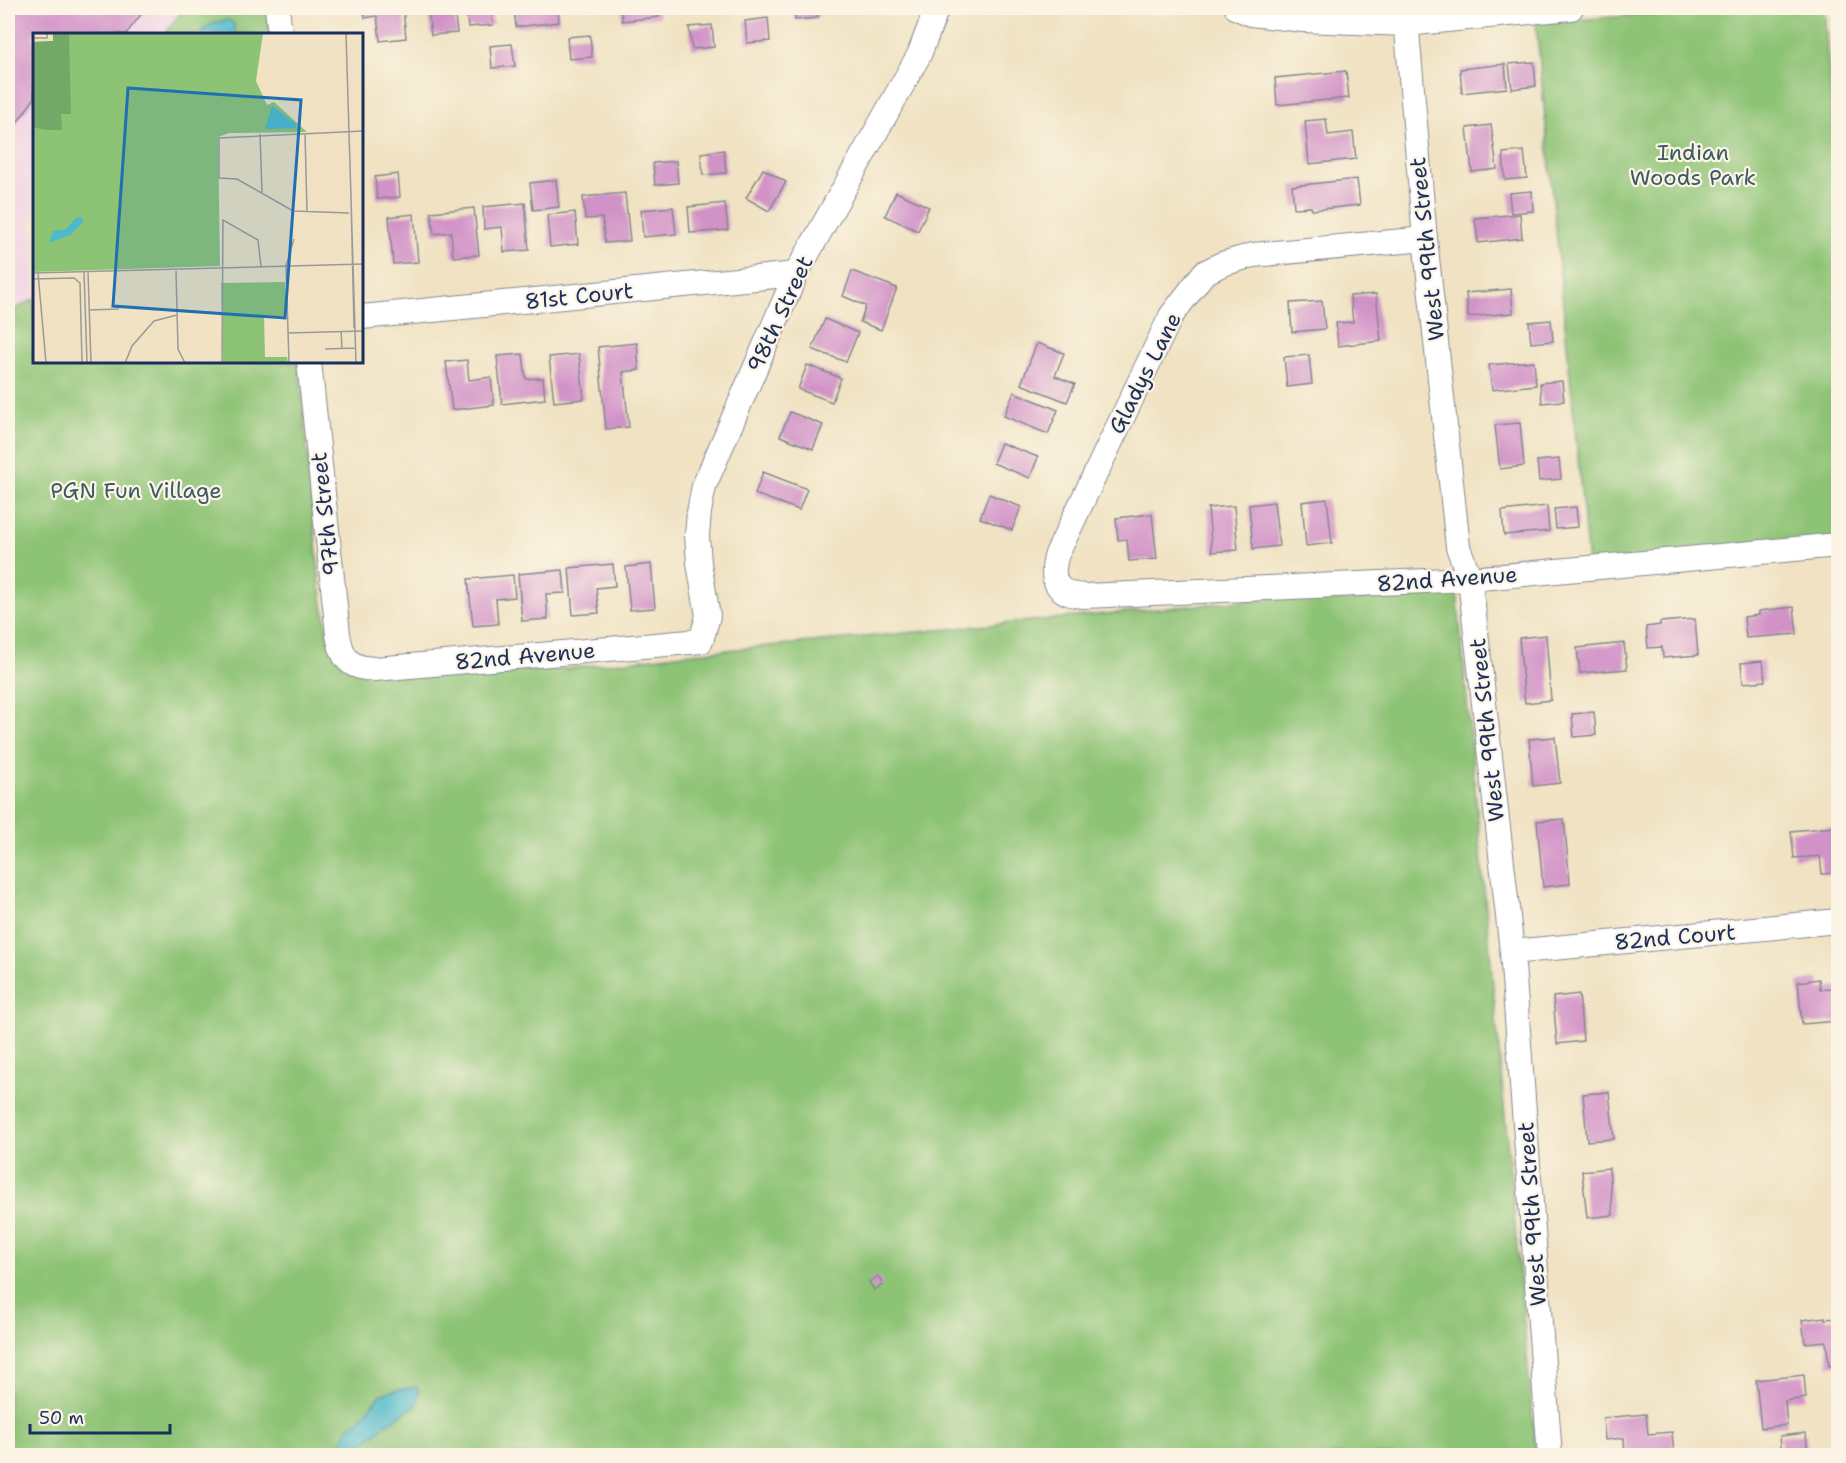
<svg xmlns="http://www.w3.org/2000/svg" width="1846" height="1463" font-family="'Shantell Sans',sans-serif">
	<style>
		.built { fill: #f0d0e5 }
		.green { fill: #8dc375; stroke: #54796a; stroke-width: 1.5 }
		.water { fill: #4eb9ca; stroke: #347494; stroke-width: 1.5 }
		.building { fill: #d192c7 }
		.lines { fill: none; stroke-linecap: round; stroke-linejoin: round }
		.minor-casing { stroke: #868890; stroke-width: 26 }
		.minor { stroke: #fff; stroke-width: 24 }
		.labels { text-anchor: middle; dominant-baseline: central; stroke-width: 4.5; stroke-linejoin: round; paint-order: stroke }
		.park-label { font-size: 22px; fill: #3d5b65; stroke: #fcf5e5 }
		.street-label { font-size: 22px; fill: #1b2f5e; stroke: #fcf5e5 }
		.inset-road { fill: none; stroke: #9b9a9a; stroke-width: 1.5 }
		.view { fill: #1f6fb2; fill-opacity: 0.15; stroke: #1f6fb2; stroke-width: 3 }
		.inset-edge { fill: none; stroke: #1b2f5e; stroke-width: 3 }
	</style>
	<rect width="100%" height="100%" fill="#fcf5e5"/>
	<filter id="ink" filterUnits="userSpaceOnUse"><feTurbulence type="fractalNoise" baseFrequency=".0167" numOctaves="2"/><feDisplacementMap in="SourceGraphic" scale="12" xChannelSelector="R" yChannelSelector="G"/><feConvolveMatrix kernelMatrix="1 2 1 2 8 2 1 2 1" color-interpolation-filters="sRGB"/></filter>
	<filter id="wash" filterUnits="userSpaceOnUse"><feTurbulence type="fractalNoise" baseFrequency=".008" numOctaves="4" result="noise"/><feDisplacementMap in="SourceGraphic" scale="24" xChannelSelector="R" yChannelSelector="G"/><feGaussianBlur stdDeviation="1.35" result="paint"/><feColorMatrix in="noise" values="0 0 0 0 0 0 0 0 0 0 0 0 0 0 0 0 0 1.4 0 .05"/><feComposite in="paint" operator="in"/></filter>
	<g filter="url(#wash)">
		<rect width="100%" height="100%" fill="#f0e2c2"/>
		<path class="built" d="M8,8H184L165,34H34V217L30,223L34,232V308L8,321Z"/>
		<g class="green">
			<path d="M184,8H268L270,34H165Z"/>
			<path d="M1728,8H1824L1837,182H1838V539L1588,563L1536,23Z"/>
			<path d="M34,299V362H299L320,586L329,642L335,655L471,670L548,671L684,654L1421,584L1451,587L1457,593L1536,1455H8V313Z"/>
		</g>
		<g class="water">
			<path d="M229,20L234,24L235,34H200C208,24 216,21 229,20Z"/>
			<path d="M417,1387L419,1392L417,1405L386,1424L354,1451L347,1454L342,1452V1442L348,1428L360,1419L381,1395L391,1391Z"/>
		</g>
		<g id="blocks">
			<g class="building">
				<path d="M8,8H146L126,34H34V99L8,135Z"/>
				<path d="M364,8H403L406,38L380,41L377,16L365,18Z"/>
				<path d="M416,8H454L457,33L431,35L428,11L416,12Z"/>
				<path d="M466,8H491L493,25L468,27Z"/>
				<path d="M514,8H558L559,22L516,27Z"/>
				<path d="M621,8H658L659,17L622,21Z"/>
				<path d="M794,8H817L818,18L795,20Z"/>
				<path d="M768,18L770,41L747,43L745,21Z"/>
				<path d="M712,25L714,47L692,49L689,27Z"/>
				<path d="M590,35L592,57L569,59L567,37Z"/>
				<path d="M512,44L515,66L492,68L490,46Z"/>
				<path d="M1534,62L1536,86L1512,89L1509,64Z"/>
				<path d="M1505,64L1507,88L1462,93L1460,69Z"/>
				<path d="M1346,71L1349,98L1277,105L1275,78Z"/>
				<path d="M1326,119L1328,135L1353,132L1356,159L1309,164L1305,121Z"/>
				<path d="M1491,125L1497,169L1472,172L1467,128Z"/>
				<path d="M724,150L726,173L703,175L701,153Z"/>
				<path d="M1524,151L1527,178L1505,180L1503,153Z"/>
				<path d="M676,161L678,183L655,185L653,163Z"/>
				<path d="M763,169L786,182L769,211L746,198Z"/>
				<path d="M398,174L400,197L377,199L375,177Z"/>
				<path d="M1357,179L1360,205L1312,210L1311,207L1294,208L1292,186Z"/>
				<path d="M556,180L559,207L533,210L530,183Z"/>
				<path d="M1532,191L1533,211L1511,213L1509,193Z"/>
				<path d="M896,192L929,207L918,231L885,216Z"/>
				<path d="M625,193L630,241L605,243L602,218L585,219L583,197Z"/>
				<path d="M525,203L529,250L504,252L502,227L484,229L483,207Z"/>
				<path d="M725,203L728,230L690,233L688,207Z"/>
				<path d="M673,207L676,234L643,237L641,210Z"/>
				<path d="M474,208L479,255L453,257L451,232L434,234L431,212Z"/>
				<path d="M575,212L578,244L550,247L547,215Z"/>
				<path d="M414,214L418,262L393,264L389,217Z"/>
				<path d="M1520,214L1522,238L1478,243L1475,218Z"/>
				<path d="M852,271L897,288L881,330L860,322L866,306L843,296Z"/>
				<path d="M1511,289L1513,313L1468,317L1466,293Z"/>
				<path d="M1376,294L1381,341L1338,346L1336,323L1353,322L1350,296Z"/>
				<path d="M1322,301L1325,329L1292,332L1290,303Z"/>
				<path d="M825,319L858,333L846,362L812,349Z"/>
				<path d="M1551,320L1553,341L1531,343L1529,322Z"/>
				<path d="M637,343L639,370L623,372L629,427L606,429L598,347Z"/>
				<path d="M1037,343L1064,353L1055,376L1075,384L1067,402L1021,384Z"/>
				<path d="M523,354L526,379L543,378L545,399L502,404L497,356Z"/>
				<path d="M579,354L584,399L554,402L549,357Z"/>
				<path d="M1309,355L1312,384L1287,387L1284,357Z"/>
				<path d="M467,360L469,380L491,377L494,405L452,410L446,362Z"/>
				<path d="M1534,361L1536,385L1492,390L1489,365Z"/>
				<path d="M807,365L841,378L832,402L798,389Z"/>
				<path d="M1562,381L1564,401L1542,403L1540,383Z"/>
				<path d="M1014,392L1058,410L1048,434L1004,416Z"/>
				<path d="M790,412L823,425L813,449L780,436Z"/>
				<path d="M1520,423L1524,466L1500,469L1495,425Z"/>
				<path d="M1001,443L1038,457L1030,478L993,463Z"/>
				<path d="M1559,459L1561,479L1539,481L1537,461Z"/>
				<path d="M763,472L807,489L799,510L755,494Z"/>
				<path d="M989,494L1021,507L1012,530L980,518Z"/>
				<path d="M1327,499L1332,543L1306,546L1302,502Z"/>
				<path d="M1274,502L1279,546L1253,549L1249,505Z"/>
				<path d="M1234,506L1238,550L1212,552L1208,508Z"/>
				<path d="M1547,506L1549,531L1504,535L1502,511Z"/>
				<path d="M1576,507L1578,527L1556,529L1554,509Z"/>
				<path d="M1152,514L1157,559L1129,561L1127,539L1118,540L1116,518Z"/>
				<path d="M613,564L615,586L596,588L599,613L573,615L569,568Z"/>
				<path d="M651,564L655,608L630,610L626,567Z"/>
				<path d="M563,570L565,593L546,594L548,619L522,621L518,574Z"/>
				<path d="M513,575L515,597L496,599L498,624L473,626L468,579Z"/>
				<path d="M1794,607L1797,634L1746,638L1744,617L1759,615V611Z"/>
				<path d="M1695,619L1698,655L1663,658L1662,647L1648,648L1646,627L1660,625V622Z"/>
				<path d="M1546,635L1551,700L1525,703L1519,638Z"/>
				<path d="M1624,643L1627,669L1580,673L1577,648Z"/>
				<path d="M1763,661L1765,681L1743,683L1741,663Z"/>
				<path d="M1594,712L1596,735L1574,737L1572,714Z"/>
				<path d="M1555,737L1560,783L1533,786L1529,739Z"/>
				<path d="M1564,819L1570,884L1543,887L1537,821Z"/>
				<path d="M1834,827L1836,849H1838V873L1822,874L1820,856L1794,858L1791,831Z"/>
				<path d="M1819,979L1820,989L1838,987V1021L1802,1024L1798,982Z"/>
				<path d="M1579,994L1583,1041L1557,1044L1553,997Z"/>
				<path d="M1609,1092L1614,1139L1587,1141L1583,1094Z"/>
				<path d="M1609,1168L1613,1215L1587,1218L1582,1171Z"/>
				<path d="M878,1276L883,1285L874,1290L869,1282Z"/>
				<path d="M1825,1317V1319L1838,1318V1365L1829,1366L1826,1341L1805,1343L1802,1320Z"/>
				<path d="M1804,1375L1806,1398L1785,1401L1787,1425L1761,1428L1756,1380Z"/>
				<path d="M1646,1414L1648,1434L1672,1432L1674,1454L1625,1456L1624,1438L1605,1440L1603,1418Z"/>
				<path d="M1806,1433L1808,1456H1782L1780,1436Z"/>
			</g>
		</g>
	</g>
	<g filter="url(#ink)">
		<use href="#blocks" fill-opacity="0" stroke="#868890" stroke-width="1.5"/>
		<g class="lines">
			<g class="minor-casing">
				<g id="minor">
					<path d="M277,8L280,34"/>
					<path d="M1237,8L1251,14L1303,20L1406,24L1571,8"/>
					<path d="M1405,8L1425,239L1458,547L1470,579L1512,952L1550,1456"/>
					<path d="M1425,239L1253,255L1222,264L1204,273L1171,316L1057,554C1049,580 1056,595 1085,596L1470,579L1838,545"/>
					<path d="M362,317L796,274"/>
					<path d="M309,362L338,634C342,659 349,668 375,669L701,641L708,616L699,563L697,535L699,512L704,486L796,274L919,55L937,8"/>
					<path d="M1512,952L1838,921"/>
				</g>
			</g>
			<use href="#minor" class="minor"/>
		</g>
	</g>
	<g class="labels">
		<g class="park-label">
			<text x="1693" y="152">Indian<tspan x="1693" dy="25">Woods Park</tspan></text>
			<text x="136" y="490">PGN Fun Village</text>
		</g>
		<g class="street-label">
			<text transform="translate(1427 249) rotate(-96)">West 99th Street</text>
			<text transform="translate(579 296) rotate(-6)">81st Court</text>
			<text transform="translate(780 314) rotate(-65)">98th Street</text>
			<text transform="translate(1145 373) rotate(-63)">Gladys Lane</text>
			<text transform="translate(325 514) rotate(-96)">97th Street</text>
			<text transform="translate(1447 579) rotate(-4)">82nd Avenue</text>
			<text transform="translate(525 656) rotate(-5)">82nd Avenue</text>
			<text transform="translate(1487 730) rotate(-96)">West 99th Street</text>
			<text transform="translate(1675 937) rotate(-5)">82nd Court</text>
			<text transform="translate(1532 1214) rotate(-94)">West 99th Street</text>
		</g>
	</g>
	<g transform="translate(33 33)">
		<rect width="330" height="330" fill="#f0e2c2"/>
		<path d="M20,0H230L223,48L234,72L241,69L274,99L196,100L185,104L187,233L0,239V9L20,8ZM252,249L253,283H231L232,324H254L255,330H190L188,250Z" fill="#8dc375"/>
		<path d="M20,0H36L38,81H28L29,97H12L0,94V9L20,8Z" fill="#72a966"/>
		<path d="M239,73L263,91V95L232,96ZM49,184L50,190L37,202L16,210L20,198L33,196L43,185Z" fill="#4eb9ca"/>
		<path class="inset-road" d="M313,0L323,330M0,5H14V0M272,100L274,179M227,101L229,159M318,165L321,295M316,180L260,178L204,146L186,145V105L330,98M143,238L145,316L152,330M51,239L54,330M55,239L58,330M0,240L330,231M5,240L13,330M0,246L41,245L47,250L49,330M56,277L86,276M308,298L309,316M255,300L330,298M292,316L322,315M92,330L99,313L121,288L144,282M189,330L190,187L225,207L228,234M256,330L253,233L261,206"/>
		<path class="view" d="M95,55L268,67L252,285L80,273Z"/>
		<rect width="330" height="330" class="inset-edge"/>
	</g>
	<rect width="1846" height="1463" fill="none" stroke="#fcf5e5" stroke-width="30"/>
	<path d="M30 1424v9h140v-9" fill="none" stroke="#1b2f5e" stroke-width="3"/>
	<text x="39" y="1424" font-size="18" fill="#1b2f5e" stroke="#fcf5e5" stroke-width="4.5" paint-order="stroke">50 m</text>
</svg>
